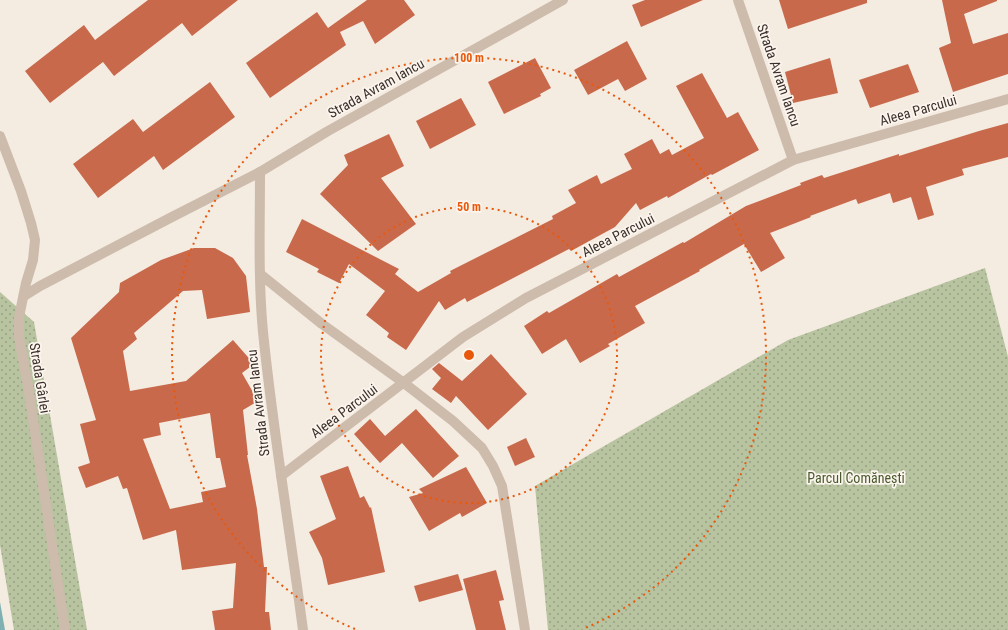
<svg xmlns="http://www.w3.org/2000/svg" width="1008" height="630" font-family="'Roboto Condensed',sans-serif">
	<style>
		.grass { fill: url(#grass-dots) }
		.water { fill: #7fb0b2 }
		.building { fill: #c8694b; fill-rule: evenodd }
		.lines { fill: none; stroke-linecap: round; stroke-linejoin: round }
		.minor { stroke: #cdbbac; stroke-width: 10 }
		.ring { fill: none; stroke: #e8590c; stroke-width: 2; stroke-dasharray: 2 4 }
		.labels { text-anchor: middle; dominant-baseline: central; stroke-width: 3.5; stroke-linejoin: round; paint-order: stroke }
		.street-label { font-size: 14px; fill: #3b302b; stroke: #fbf5ee }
		.park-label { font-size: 14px; fill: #4a5a2e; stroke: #fbf5ee }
		.centre { fill: #e8590c; stroke: #fbf5ee; stroke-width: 2 }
		.ring-label { font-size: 12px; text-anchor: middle; font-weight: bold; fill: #e8590c; stroke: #fbf5ee; stroke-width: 3.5; stroke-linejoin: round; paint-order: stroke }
	</style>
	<defs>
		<pattern id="grass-dots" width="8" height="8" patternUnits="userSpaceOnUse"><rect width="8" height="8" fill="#b8c4a0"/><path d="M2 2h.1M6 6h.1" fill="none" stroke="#97a083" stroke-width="1.8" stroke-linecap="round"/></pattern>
	</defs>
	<rect width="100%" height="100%" fill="#f4ebe1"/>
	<g class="grass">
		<path d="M985,268L1008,357V630H548L535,486L788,340Z"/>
		<path d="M0,292L34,322L87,630H14L0,545Z"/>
	</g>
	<path class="water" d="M0,602L5,630H0Z"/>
	<g class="building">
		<path d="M148,0H238L192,36L182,23L114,76L103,62L50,103L25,71L84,25L95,40Z"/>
		<path d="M367,0H404L415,15L375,44L363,21L340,32L346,45L270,98L246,63L317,12L328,28Z"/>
		<path d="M645,0H703L641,27L632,5Z"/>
		<path d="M779,0H867V3L788,29Z"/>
		<path d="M942,0H997V1L964,14L973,44L1008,33V74L953,92L939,48L951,43Z"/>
		<path d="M627,41L647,79L625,91L618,79L588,95L574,70Z"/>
		<path d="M535,58L551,88L540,94L541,96L504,114L488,82Z"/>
		<path d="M830,58L838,93L793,103L785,72Z"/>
		<path d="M908,64L919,92L870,108L859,80Z"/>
		<path d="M702,73L727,118L738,112L759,150L712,175L711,174L668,198L667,196L640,210L636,203L615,227L571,251L569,249L467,302L465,298L445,310L439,301L406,350L387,337L389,333L366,315L385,291L349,264L339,283L317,272L319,269L286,252L302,219L399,269L395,274L418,292L451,273L450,271L553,219L552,216L576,203L568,190L597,175L601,184L632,169L624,154L652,139L660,154L669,149L672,155L704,138L676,86Z"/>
		<path d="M210,82L235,117L163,170L154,156L98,198L73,164L133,119L143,132Z"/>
		<path d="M461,98L476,125L430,149L416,121Z"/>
		<path d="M1008,123V157L962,169L964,175L926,187L934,215L918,220L911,197L893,203L890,193L858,204L856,199L810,216L811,217L770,233L785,258L761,272L744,244L699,270L700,271L635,306L645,323L608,344L610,346L580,363L566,339L542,354L524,326L547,311L549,313L617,274L619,277L683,242L684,243L746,206L801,185L800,183L822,175L824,178L899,154V156L979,131Z"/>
		<path d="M389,134L404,166L381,178L416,224L378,251L320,194L348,165L344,155Z"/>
		<path d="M194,248H215L233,258L246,276L250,312L207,319L202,290L183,291L134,333L137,339L123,351L130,391L186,381L233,340L254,364L242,373L258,401L243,410L248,455H247L257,509L264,567H267L265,612H269L271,630H215L212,611L233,608L236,563L182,570L176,530L143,540L127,488L123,489L118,476L86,488L78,467L90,463L80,424L96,420L71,338L119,292L120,283L161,260ZM210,413L216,458H220L226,487L201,492L203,502L170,509L143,439L161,435L159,423Z"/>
		<path d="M491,354L527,394L488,430L456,396L451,403L432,389L441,378L432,369L439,363L462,381Z"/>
		<path d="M416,409L459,456L433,478L402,443L380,463L354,434L370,419L385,436Z"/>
		<path d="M526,438L535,457L515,466L507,447Z"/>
		<path d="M348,466L360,498L364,496L370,508L371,507L385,572L328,585L322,558L309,532L336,519L320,476Z"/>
		<path d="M466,467L487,503L462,517L460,513L429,531L409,497L423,493L419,489Z"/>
		<path d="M496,570L504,600L499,601L506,630H476L463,579Z"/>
		<path d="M458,574L463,590L419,602L414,586Z"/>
	</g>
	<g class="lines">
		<g class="minor">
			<path d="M738,0L793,160"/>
			<path d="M0,136L21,191L31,223L35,240L33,260L26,283L19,317V337L28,386L65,630"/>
			<path d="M260,172C260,225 258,279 263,332C273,432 290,531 303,630"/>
			<path d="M260,274L322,324L404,383L453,421L482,448L493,466L502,486L525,630"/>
			<path d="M24,296L40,286L170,218L260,172L328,131L563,0"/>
			<path d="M281,476L463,337L526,298L793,160L1008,99"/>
		</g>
	</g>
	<g class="ring">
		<circle cx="469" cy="355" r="148"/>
		<path d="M355 629A297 297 0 1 1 583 629"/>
	</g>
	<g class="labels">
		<g class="street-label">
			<text transform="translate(779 75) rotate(71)">Strada Avram Iancu</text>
			<text transform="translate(376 88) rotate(-29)">Strada Avram Iancu</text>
			<text transform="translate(918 110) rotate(-16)">Aleea Parcului</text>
			<text transform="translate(618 235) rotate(-27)">Aleea Parcului</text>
			<text transform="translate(40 378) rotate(81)">Strada Gârlei</text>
			<text transform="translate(258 403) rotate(-97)">Strada Avram Iancu</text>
			<text transform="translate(344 411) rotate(-37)">Aleea Parcului</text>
		</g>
		<g class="park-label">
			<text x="856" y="478">Parcul Comănești</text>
		</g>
	</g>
	<circle cx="469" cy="355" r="6" class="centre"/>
	<g class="ring-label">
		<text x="469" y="62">100 m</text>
		<text x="469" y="211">50 m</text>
	</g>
</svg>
